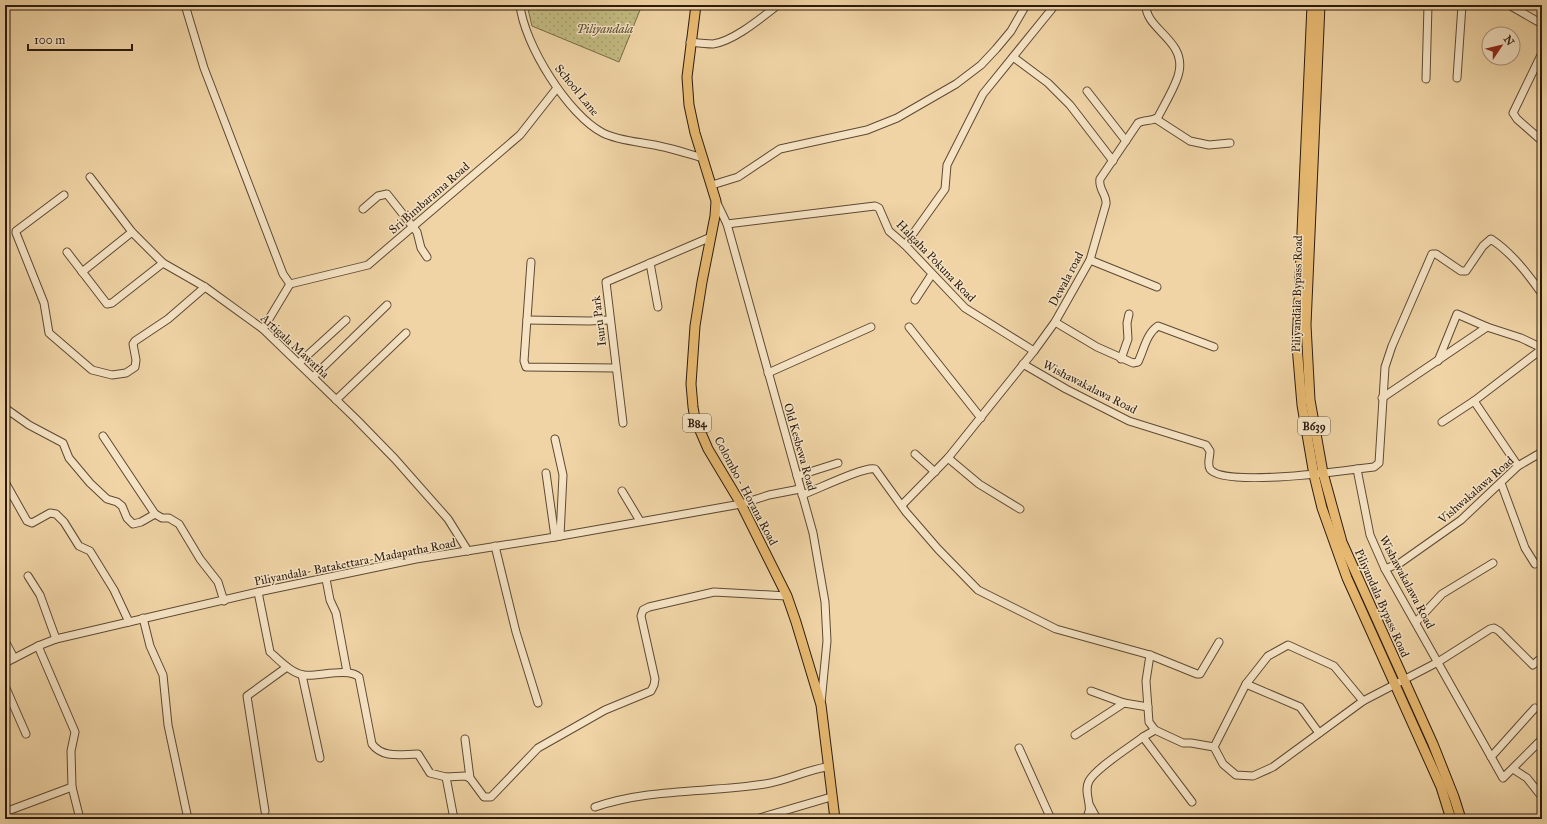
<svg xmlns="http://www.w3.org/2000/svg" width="1547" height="824" font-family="'IM FELL Great Primer',serif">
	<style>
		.park { fill: url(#park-dots); stroke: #776b48 }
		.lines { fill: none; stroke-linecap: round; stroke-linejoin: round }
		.minor-casing { stroke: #5d4934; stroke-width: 9 }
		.major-casing { stroke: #2c1b0f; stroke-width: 11 }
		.minor { stroke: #f5e3c4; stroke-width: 7 }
		.major { stroke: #e8ba72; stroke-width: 9 }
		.labels { text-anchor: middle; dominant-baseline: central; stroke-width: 3; stroke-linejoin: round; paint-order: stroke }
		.shield { fill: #f5e3c4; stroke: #685745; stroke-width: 1 }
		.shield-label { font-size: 11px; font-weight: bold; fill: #2c1b0f }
		.park-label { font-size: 12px; font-style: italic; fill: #594b31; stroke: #f5e3c4 }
		.street-label { font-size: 12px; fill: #2c1b0f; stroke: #f5e3c4 }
	</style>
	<defs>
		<pattern id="park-dots" width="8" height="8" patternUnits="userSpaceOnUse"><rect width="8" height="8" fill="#c2bb81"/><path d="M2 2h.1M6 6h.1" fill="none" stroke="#a7a06e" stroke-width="1.8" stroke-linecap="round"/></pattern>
	</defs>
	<rect width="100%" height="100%" fill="#f0d4a5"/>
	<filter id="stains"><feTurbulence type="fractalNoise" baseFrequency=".005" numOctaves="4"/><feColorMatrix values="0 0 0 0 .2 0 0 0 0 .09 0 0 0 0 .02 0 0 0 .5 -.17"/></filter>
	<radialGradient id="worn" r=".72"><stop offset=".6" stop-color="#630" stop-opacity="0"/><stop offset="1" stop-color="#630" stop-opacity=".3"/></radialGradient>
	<path class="park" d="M527,5H642L619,62L532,26Z"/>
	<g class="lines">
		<g class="minor-casing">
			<g id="minor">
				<path d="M185,5L204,68L283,274L290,284"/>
				<path d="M520,5C524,44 568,115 603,133C619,141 641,142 659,146C674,149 689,154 703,158"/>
				<path d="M1509,5L1542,24"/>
				<path d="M690,42C698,43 705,44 713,44C734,41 761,18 778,5"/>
				<path d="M1542,53L1513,113L1517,119L1542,141"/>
				<path d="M1013,57L1048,83L1070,105L1113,161"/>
				<path d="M1457,78L1462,5"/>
				<path d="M1426,79L1428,5"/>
				<path d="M1087,91L1126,141"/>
				<path d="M1156,119L1190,141L1209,145L1230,143"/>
				<path d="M90,177L132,232L163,263L205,287L263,329L356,419L395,459L448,519L468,551"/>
				<path d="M712,185L738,177L780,149L867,130L897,118L956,84L981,65L996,49L1011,31L1026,5"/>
				<path d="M64,195L16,231V233L44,303L49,333L92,370L112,375L126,373L135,367L136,360L133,344L135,341L168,319L205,287"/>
				<path d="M716,201L727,224L813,533L825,602L827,641L821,703"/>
				<path d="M363,209L378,196L387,194L417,232L421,248L427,257"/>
				<path d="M727,224L875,206L879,208L889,231L905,245L965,308L1034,351"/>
				<path d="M905,245L945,189L947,165L983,94L1055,5"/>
				<path d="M67,252L107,304L112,303L163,263"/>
				<path d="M1090,260L1157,287"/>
				<path d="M531,262L524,361L526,367L616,368"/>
				<path d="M650,263L658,307"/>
				<path d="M82,272L132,232"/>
				<path d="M290,284L368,265L520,135L557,88"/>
				<path d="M915,300L932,274"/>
				<path d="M527,320L589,321L609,320"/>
				<path d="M1055,322L1097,347L1133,363L1138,362C1144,350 1146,334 1158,326L1214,347"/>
				<path d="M909,327L981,418"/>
				<path d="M263,329L290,284"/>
				<path d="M1121,359L1128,339L1127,323L1129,314"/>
				<path d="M1438,361L1457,314L1487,327"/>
				<path d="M299,363L346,320"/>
				<path d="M1023,364L1066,389L1129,421L1206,445L1210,451C1210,457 1207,464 1210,469C1222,487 1334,472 1357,469L1370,535L1385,569L1503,778L1542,739"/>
				<path d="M768,373L871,327"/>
				<path d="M313,377L387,305"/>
				<path d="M1382,398L1487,327L1521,338L1542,348"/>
				<path d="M336,400L406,333"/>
				<path d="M1474,401L1518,466"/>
				<path d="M5,408L29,425L63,443L69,458L90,483L107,499L117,502L122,506L127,518L133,524L141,522L155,514L162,518H169L179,524L200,559L218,582L224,601"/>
				<path d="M1442,422L1474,401L1542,349"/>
				<path d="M623,423L606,282L711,237"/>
				<path d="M103,436L155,514"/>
				<path d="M555,439L563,475L560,536"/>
				<path d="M915,454L935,472"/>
				<path d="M948,458L979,484L1020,509"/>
				<path d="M1357,469L1374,467L1379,463L1385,367L1392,346L1432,254H1436L1461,271H1466L1483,246L1491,239C1512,253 1528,274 1542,294"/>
				<path d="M546,473L555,537"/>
				<path d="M797,476L838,463"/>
				<path d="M5,482L27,521L32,523L50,513L56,514L64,522L79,546L90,551L114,590L129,622"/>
				<path d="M1501,483L1525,548L1535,564"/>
				<path d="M622,491L640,521"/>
				<path d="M802,495C816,490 864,466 875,469L906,512L938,549L978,590L1056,629L1150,655L1197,674H1200L1219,642"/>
				<path d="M902,505L948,458L1034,351L1055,322L1090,260L1106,204C1107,195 1098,189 1100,179L1138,123C1145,119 1152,122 1158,117C1164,105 1177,84 1179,72C1186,40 1145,29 1146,5"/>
				<path d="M495,546L516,632L538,703"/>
				<path d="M1385,569L1400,563L1461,520L1518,466L1542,452"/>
				<path d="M28,576L40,595L56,639"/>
				<path d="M326,579L330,600L336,613L347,672"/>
				<path d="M258,592L270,652C279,660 291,673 304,675C318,677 348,667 359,677L372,744C383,759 402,754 418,754L430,773L446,777L465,776L470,778L484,797H491L538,748L605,710L651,691L654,685L655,679L641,616L643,610L649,607L714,592L787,596"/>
				<path d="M143,618L150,646L163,675L168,725L188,819"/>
				<path d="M1416,622L1442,594L1493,563"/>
				<path d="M5,641L14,658"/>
				<path d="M38,646L75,732L71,751L72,787L80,819"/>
				<path d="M1150,655L1146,681L1149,722L1155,730L1183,743H1191L1214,747L1223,764L1236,775L1253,776L1273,767L1363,701L1438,662L1490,629L1494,628L1499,631L1533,665L1542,657"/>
				<path d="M5,663L38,646L56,639L258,592L416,559L555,537L741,504L769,495L800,489"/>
				<path d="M302,675L320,758"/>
				<path d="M1246,684L1300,707L1319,733"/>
				<path d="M5,686L26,734"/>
				<path d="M1091,691L1124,703"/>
				<path d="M1155,730L1143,737L1192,802"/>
				<path d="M1075,735L1124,703L1148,707"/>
				<path d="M465,739L470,778"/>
				<path d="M1214,747L1246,684L1268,656L1288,645L1334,666L1363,701"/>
				<path d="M1019,748L1051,819"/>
				<path d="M1491,757L1535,708"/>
				<path d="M1513,769L1527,778L1542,797"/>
				<path d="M446,777L454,819"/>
				<path d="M1090,806L1097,819"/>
				<path d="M595,807C650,788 709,793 765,784C786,781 806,770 827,767"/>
				<path d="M265,811L247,696L287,667"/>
				<path d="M5,812L72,787"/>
				<path d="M756,819L831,797"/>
				<path d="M1085,819C1096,808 1082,794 1089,781C1096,768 1130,747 1143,737"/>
			</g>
		</g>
		<g class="major-casing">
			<g id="major">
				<path d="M696,5L687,77L689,105L695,133L716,201L715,216L702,282L695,326L691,384L693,407L695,419L708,449L741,504L787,596L796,622L821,705L835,819"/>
				<path d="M1312,5L1297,346L1302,405L1314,475L1322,508L1347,578L1441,787L1451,819"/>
				<path d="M1320,5L1306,325L1310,400L1323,473L1342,542L1433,744L1454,797L1461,819"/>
			</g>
		</g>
		<use href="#minor" class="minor"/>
		<use href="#major" class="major"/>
	</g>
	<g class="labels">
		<g class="shield">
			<rect x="683" y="414" width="28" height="18" rx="3"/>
			<rect x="1298" y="417" width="32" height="18" rx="3"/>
		</g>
		<g class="shield-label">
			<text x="697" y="423">B84</text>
			<text x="1314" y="426">B639</text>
		</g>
		<g class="park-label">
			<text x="605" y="29">Piliyandala</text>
		</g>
		<g class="street-label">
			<text transform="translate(577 90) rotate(51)">School Lane</text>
			<text transform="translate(429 198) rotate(-41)">Sri Bimbarama Road</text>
			<text transform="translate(936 261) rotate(46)">Halgaha Pokuna Road</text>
			<text transform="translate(1066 279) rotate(-62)">Dewala road</text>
			<text transform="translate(1297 294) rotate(-89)">Piliyandala Bypass Road</text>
			<text transform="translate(599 321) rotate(-97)">Isuru Park</text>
			<text transform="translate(295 346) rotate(43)">Artigala Mawatha</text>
			<text transform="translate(1090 387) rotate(27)">Wishawakalawa Road</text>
			<text transform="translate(800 447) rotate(74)">Old Kesbewa Road</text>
			<text transform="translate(1476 490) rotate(-41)">Vishwakalawa Road</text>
			<text transform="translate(746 491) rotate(62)">Colombo - Horana Road</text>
			<text transform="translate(355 562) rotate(-11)">Piliyandala- Batakettara-Madapatha Road</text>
			<text transform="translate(1407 582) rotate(62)">Wishawakalawa Road</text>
			<text transform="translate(1382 603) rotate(66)">Piliyandala Bypass Road</text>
		</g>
	</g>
	<rect width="1547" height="824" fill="none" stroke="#f0d4a5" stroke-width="20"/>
	<rect x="6" y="6" width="1535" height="812" fill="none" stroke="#2c1b0f" stroke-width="2"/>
	<rect x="10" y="10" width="1527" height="804" fill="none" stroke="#2c1b0f"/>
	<g transform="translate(1501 46) rotate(55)"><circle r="19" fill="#f5e3c4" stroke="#a5937c"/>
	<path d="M0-3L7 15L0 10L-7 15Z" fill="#8f2418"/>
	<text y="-6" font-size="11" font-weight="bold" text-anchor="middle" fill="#2c1b0f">N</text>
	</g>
	<path d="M28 44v6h104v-6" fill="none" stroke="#2c1b0f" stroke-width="2"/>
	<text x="34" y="44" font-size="12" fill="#2c1b0f" stroke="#f5e3c4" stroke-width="3" paint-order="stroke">100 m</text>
	<rect width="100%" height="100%" filter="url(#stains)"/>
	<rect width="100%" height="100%" fill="url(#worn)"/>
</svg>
